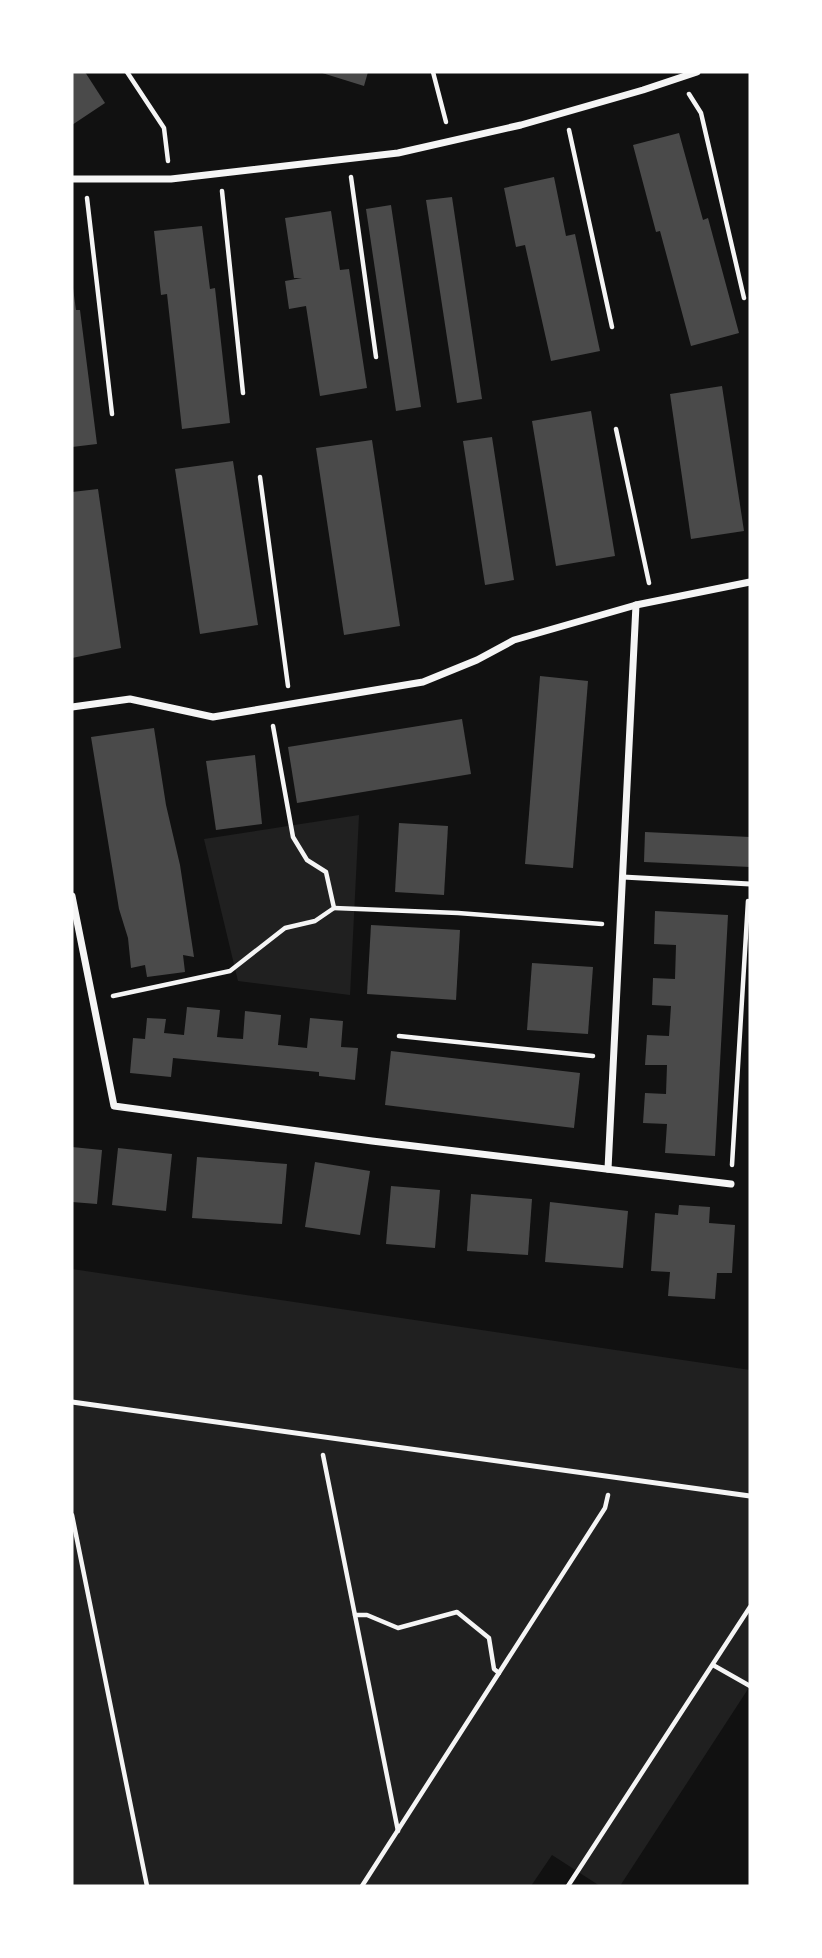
<svg xmlns="http://www.w3.org/2000/svg" width="822" height="1958" font-family="Commissioner,sans-serif">
	<style>
		.green { fill: #202020 }
		.building { fill: #4a4a4a }
		.lines { fill: none; stroke-linecap: round; stroke-linejoin: round }
		.path { stroke: #f5f5f5; stroke-width: 4.5 }
		.service { stroke: #f5f5f5; stroke-width: 5 }
		.minor { stroke: #f5f5f5; stroke-width: 7 }
	</style>
	<rect width="100%" height="100%" fill="#111"/>
	<g class="green">
		<path d="M359,815L350,995L238,981L204,839Z"/>
		<path d="M72,1269L750,1370V1686L620,1886H600L552,1855L531,1886H72Z"/>
	</g>
	<g class="building">
		<path d="M72,72H85L105,103L72,125Z"/>
		<path d="M319,72H368L364,86Z"/>
		<path d="M679,133L703,220L708,218L739,333L691,346L660,231L656,232L633,145Z"/>
		<path d="M554,177L566,236L575,234L600,351L551,361L525,245L516,247L504,188Z"/>
		<path d="M452,197L482,399L457,403L426,200Z"/>
		<path d="M391,205L421,407L396,411L366,209Z"/>
		<path d="M331,211L340,270L349,269L367,388L320,396L306,306L289,309L285,281L302,278H294L285,218Z"/>
		<path d="M202,226L210,289L215,288L230,423L182,429L167,294L161,295L154,231Z"/>
		<path d="M72,288H73L76,310H80L97,444L72,447Z"/>
		<path d="M722,386L744,531L691,539L670,394Z"/>
		<path d="M591,411L615,556L556,566L532,421Z"/>
		<path d="M492,437L514,580L485,585L463,441Z"/>
		<path d="M372,440L400,626L344,635L316,448Z"/>
		<path d="M233,461L258,625L200,634L175,469Z"/>
		<path d="M98,489L121,648L72,658V492Z"/>
		<path d="M540,676L588,681L573,868L525,864Z"/>
		<path d="M462,719L471,774L297,803L288,747Z"/>
		<path d="M154,728L166,805L180,865L194,957L183,955L185,972L147,977L145,965L131,968L128,938L119,909L91,737Z"/>
		<path d="M255,755L262,824L216,830L206,761Z"/>
		<path d="M399,823L448,826L444,895L395,892Z"/>
		<path d="M645,832L750,837V867L644,862Z"/>
		<path d="M655,911L728,915L715,1156L665,1153L667,1124L643,1123L645,1093L666,1094L667,1065H645L647,1035L669,1036L671,1006L652,1005L653,978L675,979L676,945L654,944Z"/>
		<path d="M371,925L460,930L456,1000L367,994Z"/>
		<path d="M532,963L593,967L588,1034L527,1030Z"/>
		<path d="M187,1007L220,1010L217,1037L228,1038L243,1039L245,1011L281,1015L278,1045L307,1048L310,1018L343,1021L341,1047L358,1048L355,1080L319,1076V1072L173,1058L171,1077L130,1073L133,1038L145,1039L147,1018L166,1019L164,1033L184,1035Z"/>
		<path d="M391,1051L580,1073L574,1128L385,1105Z"/>
		<path d="M72,1147L102,1150L97,1204L72,1202Z"/>
		<path d="M118,1148L172,1154L166,1211L112,1205Z"/>
		<path d="M197,1157L287,1164L282,1224L192,1218Z"/>
		<path d="M315,1162L370,1171L360,1235L305,1227Z"/>
		<path d="M391,1186L440,1190L435,1248L386,1244Z"/>
		<path d="M471,1194L532,1199L528,1255L467,1251Z"/>
		<path d="M550,1202L628,1211L623,1268L545,1262Z"/>
		<path d="M679,1205L710,1207L709,1223L735,1225L732,1273H717L715,1299L668,1296L670,1272L651,1271L655,1213L678,1215Z"/>
	</g>
	<g class="lines">
		<g class="path">
			<path d="M127,72L164,128L168,161"/>
			<path d="M433,72L446,122"/>
			<path d="M689,94L701,113L744,298"/>
			<path d="M569,130L612,327"/>
			<path d="M351,177L376,357"/>
			<path d="M222,191L243,393"/>
			<path d="M87,198L112,414"/>
			<path d="M616,429L649,583"/>
			<path d="M260,477L288,686"/>
			<path d="M334,908L458,913L602,924"/>
			<path d="M113,996L230,971L285,928L315,921L334,908L326,872L307,860L293,837L273,726"/>
			<path d="M399,1036L593,1056"/>
			<path d="M732,1165L748,901"/>
			<path d="M323,1455L398,1831"/>
			<path d="M72,1515L147,1886"/>
			<path d="M355,1615H367L398,1628L457,1612L489,1638L494,1669L499,1673"/>
			<path d="M713,1665L750,1686"/>
			<path d="M362,1886L605,1508L608,1495"/>
			<path d="M568,1886L750,1607"/>
		</g>
		<g class="service">
			<path d="M623,877L750,884"/>
			<path d="M72,1402L750,1496"/>
		</g>
		<g class="minor">
			<path d="M72,179H171L398,153L521,125L643,90L697,72"/>
			<path d="M72,707L130,699L213,717L423,682L477,660L514,640L636,605L750,582"/>
			<path d="M72,896L114,1106L372,1141L731,1184"/>
			<path d="M608,1169L636,605"/>
		</g>
	</g>
	<rect width="822" height="1958" fill="none" stroke="#ffffff" stroke-width="147"/>
</svg>
